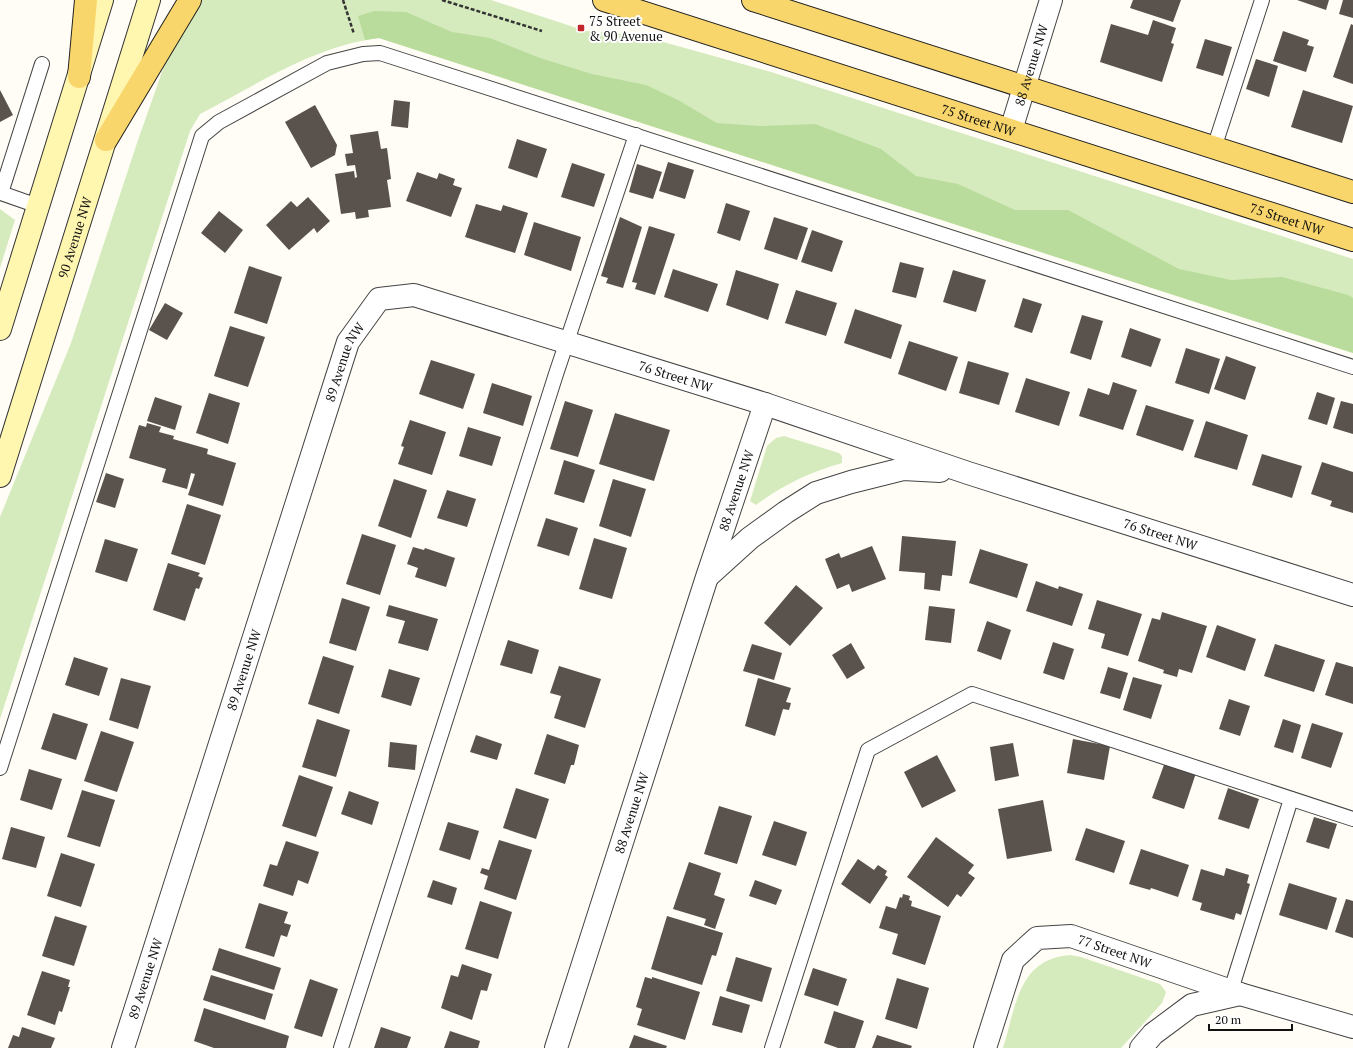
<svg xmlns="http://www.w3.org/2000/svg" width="1353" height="1048" font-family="'PT Serif',serif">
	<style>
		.green { fill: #d5ebbd }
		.forest { fill: #b9dc9c }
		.building { fill: #5a524d }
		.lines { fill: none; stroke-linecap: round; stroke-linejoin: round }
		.service-casing { stroke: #444; stroke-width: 16 }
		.minor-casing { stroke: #444; stroke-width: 24 }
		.secondary-casing { stroke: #333; stroke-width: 24 }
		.primary-casing { stroke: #222; stroke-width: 24 }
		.path { stroke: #333; stroke-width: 2.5; stroke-dasharray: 4 2; stroke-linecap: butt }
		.service { stroke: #fff; stroke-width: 14 }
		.minor { stroke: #fff; stroke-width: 22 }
		.secondary { stroke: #fff6b0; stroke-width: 22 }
		.primary { stroke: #f9d66b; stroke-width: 22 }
		.poi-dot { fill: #c4262e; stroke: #fff; stroke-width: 1.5 }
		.labels { text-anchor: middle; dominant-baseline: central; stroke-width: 4; stroke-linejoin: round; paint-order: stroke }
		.poi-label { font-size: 13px; fill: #111; stroke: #fff; text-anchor: start }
		.street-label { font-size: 13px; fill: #111; stroke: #fff }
	</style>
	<rect width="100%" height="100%" fill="#fffdf5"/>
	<g class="green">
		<path d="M201,0H491L586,31L638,35L771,72L1353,259V353L379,38C314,46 256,85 200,114L190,131L0,719V517L71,343L137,143L163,69L179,35Z"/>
		<path d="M0,209L15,220L0,268Z"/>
		<path d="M784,436L839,453L842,456V463C810,472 783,485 756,505L750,501L767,446L776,438Z"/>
		<path d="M1070,955L1081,957L1160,984L1166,992L1162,1003L1121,1048H1003C1016,1007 1018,959 1070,955Z"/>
	</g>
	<path class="forest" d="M374,11L406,12L452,32L490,38L540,58L592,74L646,85L678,100L717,123L759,126L815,124L881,149L916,176L958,184L1015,210H1068L1179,269L1231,280L1282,277L1348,295L1353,298V353L379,38L365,40L358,16Z"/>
	<g class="building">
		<path d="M1133,0H1181L1173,22L1130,8Z"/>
		<path d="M1297,0H1329L1326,10Z"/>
		<path d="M1343,0H1353V18L1339,14Z"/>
		<path d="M1153,20L1176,28L1171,43L1174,44L1162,82L1100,62L1111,24L1148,35Z"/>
		<path d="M1351,24L1353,25V84L1333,77Z"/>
		<path d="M1283,31L1309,40L1307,45L1314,47L1306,72L1273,61Z"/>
		<path d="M1205,39L1232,47L1223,76L1196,68Z"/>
		<path d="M1256,59L1278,66L1269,97L1246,89Z"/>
		<path d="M0,90L13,115L0,122Z"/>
		<path d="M1303,90L1353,106L1342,143L1291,127Z"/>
		<path d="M394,100L410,102L408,128L391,126Z"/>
		<path d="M315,105L337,145L335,155L311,168L285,122Z"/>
		<path d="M378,131L381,149L387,148L391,179L387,180L391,207L368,210L369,217L356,219L355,212L341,214L335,174L354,171L355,178L357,177L355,165L347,166L345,154L353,153L350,135Z"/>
		<path d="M517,139L547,149L537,178L508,168Z"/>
		<path d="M668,162L694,170L685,199L659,191Z"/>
		<path d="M572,163L605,174L594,207L561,197Z"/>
		<path d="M637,164L662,172L653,199L629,192Z"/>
		<path d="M417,172L437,179L439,173L455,179L453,185L462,188L451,217L406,201Z"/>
		<path d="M308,197L330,221L317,233L314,228L289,250L266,225L291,201L297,207Z"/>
		<path d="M726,203L750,211L740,241L717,233Z"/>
		<path d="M476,204L501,211L503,205L528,213L515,253L465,237Z"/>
		<path d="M219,211L243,230L225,253L201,233Z"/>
		<path d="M620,217L642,227L623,288L606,283L608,278L601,276Z"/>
		<path d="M774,217L808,228L797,260L764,249Z"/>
		<path d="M534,222L581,237L571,271L524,255Z"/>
		<path d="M649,226L675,234L655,295L635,289L637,283L632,282Z"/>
		<path d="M812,230L843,241L832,272L801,262Z"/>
		<path d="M900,262L924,268L916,298L892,292Z"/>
		<path d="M249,266L282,277L267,324L234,313Z"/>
		<path d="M673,269L718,284L708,312L664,297Z"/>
		<path d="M736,270L779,284L768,320L726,305Z"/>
		<path d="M953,270L986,280L976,312L943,302Z"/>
		<path d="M796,290L837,303L826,336L785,323Z"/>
		<path d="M1023,298L1042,304L1032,333L1014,327Z"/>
		<path d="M165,303L183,313L167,340L149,330Z"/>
		<path d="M855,309L902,325L891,359L844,343Z"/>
		<path d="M1082,315L1103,321L1091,360L1070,353Z"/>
		<path d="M230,326L265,337L248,387L214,376Z"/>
		<path d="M1130,328L1161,339L1151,367L1121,357Z"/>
		<path d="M909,341L958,357L946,391L898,374Z"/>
		<path d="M1186,348L1220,359L1209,394L1175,383Z"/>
		<path d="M1226,356L1256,367L1245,400L1214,389Z"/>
		<path d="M431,360L475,374L463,409L419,394Z"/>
		<path d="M968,361L1009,373L999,405L959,393Z"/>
		<path d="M1026,378L1070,392L1059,426L1015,412Z"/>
		<path d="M1113,382L1137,390L1123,430L1079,416L1088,388L1109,395Z"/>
		<path d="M492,383L532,396L523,426L483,413Z"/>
		<path d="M1317,392L1335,398L1327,425L1308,419Z"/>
		<path d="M209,393L240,403L228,444L196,433Z"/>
		<path d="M155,397L182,406L175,430L147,421Z"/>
		<path d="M565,401L593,410L578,457L550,449Z"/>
		<path d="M1341,401L1353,404V434L1333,428Z"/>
		<path d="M1146,405L1194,420L1183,451L1136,435Z"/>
		<path d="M615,413L670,430L654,481L599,464Z"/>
		<path d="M410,420L446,432L432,475L398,464L404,447L401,446Z"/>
		<path d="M1206,421L1248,435L1237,470L1194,457Z"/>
		<path d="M147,423L161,427L159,432L174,436L173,439L208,449L207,454L236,463L223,506L188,495L195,474L191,473L187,489L162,482L166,469L129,458L139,425L146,427Z"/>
		<path d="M468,427L501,437L492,466L459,456Z"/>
		<path d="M1262,454L1302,466L1292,498L1252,485Z"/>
		<path d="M564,460L595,470L584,503L554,494Z"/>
		<path d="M1322,462L1353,472V513L1330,506L1332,501L1311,494Z"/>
		<path d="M106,473L124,479L115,508L96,502Z"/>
		<path d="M394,479L427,490L411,538L378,526Z"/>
		<path d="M613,479L646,489L631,537L599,526Z"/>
		<path d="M447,490L476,499L467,527L437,518Z"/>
		<path d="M187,504L221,515L205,565L171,554Z"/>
		<path d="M546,518L578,528L569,556L537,546Z"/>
		<path d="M362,534L396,545L380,595L346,584Z"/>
		<path d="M902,536L956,541L952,576L942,575L940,591L924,589L925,573L899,571Z"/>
		<path d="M594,538L627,548L612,599L579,589Z"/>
		<path d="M105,539L138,549L127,582L95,572Z"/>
		<path d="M872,546L886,579L852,592L849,584L837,589L825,559L839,553L841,558Z"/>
		<path d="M413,547L424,550L425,548L455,558L446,587L415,577L418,568L407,564Z"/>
		<path d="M980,549L1028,564L1017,598L969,583Z"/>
		<path d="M168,563L200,573L198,576L203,578L199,589L196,588L185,621L153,610Z"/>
		<path d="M1036,581L1058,589L1059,586L1083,594L1072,626L1026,611Z"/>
		<path d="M796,585L823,608L790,646L764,623Z"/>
		<path d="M342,598L370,607L356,651L329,643Z"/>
		<path d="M1097,600L1142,614L1128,656L1101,648L1105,634L1088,629Z"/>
		<path d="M389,605L438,619L428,651L398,643L405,621L386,616Z"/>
		<path d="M929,606L955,609L951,643L925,640Z"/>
		<path d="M1162,612L1207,626L1192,673L1179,669L1177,677L1163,673L1164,670L1138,661L1152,618L1160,620Z"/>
		<path d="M987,621L1011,630L1001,660L977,651Z"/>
		<path d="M1217,625L1256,639L1245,671L1206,657Z"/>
		<path d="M508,640L539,650L532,674L500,665Z"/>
		<path d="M1053,642L1074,649L1064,680L1043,673Z"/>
		<path d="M851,643L865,668L847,679L832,655Z"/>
		<path d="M752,644L782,653L774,680L743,671Z"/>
		<path d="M1275,644L1325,660L1314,692L1264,676Z"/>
		<path d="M323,656L354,666L339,714L308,704Z"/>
		<path d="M74,657L108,668L99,696L65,685Z"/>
		<path d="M1336,662L1353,667V704L1325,695Z"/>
		<path d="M559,666L601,679L585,728L554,718L561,696L550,693Z"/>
		<path d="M1108,667L1128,673L1120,699L1100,693Z"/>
		<path d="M389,669L420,678L411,706L381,697Z"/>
		<path d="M1133,677L1162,685L1151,719L1123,710Z"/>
		<path d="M121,678L151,686L138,729L109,720Z"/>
		<path d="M758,678L791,688L786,702L791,703L789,710L783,709L775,736L745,726Z"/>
		<path d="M1229,699L1250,706L1240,736L1219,729Z"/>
		<path d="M53,713L88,724L76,760L41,749Z"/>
		<path d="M317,719L350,730L336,777L302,767Z"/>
		<path d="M1283,719L1301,725L1293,753L1274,747Z"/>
		<path d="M1312,723L1343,733L1331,768L1301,758Z"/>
		<path d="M101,731L134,742L117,792L84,781Z"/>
		<path d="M547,734L579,745L574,765H571L565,784L534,774Z"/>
		<path d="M476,735L502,744L497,760L470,752Z"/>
		<path d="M1073,739L1110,746L1104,780L1067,773Z"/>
		<path d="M390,742L417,745L415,770L388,767Z"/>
		<path d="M1013,743L1019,776L995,781L990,747Z"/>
		<path d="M937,755L956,791L922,808L904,772Z"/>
		<path d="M1165,762L1196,773L1184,809L1152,798Z"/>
		<path d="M29,769L62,779L52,810L20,800Z"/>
		<path d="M299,775L333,787L316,837L282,826Z"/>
		<path d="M516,788L549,799L536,839L503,828Z"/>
		<path d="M1228,788L1259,799L1249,829L1218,819Z"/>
		<path d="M82,790L115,800L100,847L67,837Z"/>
		<path d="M349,791L379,802L372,825L341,814Z"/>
		<path d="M1043,800L1052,851L1007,859L998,809Z"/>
		<path d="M719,806L752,816L737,864L704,854Z"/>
		<path d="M1314,817L1337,824L1329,849L1306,842Z"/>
		<path d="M774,821L807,832L796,866L762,855Z"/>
		<path d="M448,822L479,831L470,860L439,850Z"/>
		<path d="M11,827L45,837L36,868L2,859Z"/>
		<path d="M1086,828L1125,841L1114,873L1075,860Z"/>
		<path d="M936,837L974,865L968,873L975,878L961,897L957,894L948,907L907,877Z"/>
		<path d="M499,840L532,850L516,900L484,889L488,876L480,873L482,868L489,870Z"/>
		<path d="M286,841L319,852L308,884L298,880L293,896L263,886L270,864L277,866Z"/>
		<path d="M1141,849L1189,865L1178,897L1151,888L1150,890L1129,884Z"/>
		<path d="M61,853L95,864L81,907L47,896Z"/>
		<path d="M858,859L874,870L878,865L887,871L885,875L888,877L870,904L841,884Z"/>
		<path d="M689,862L721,873L714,895L725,899L715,929L704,925L706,919L673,909Z"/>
		<path d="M1226,868L1249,875L1247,883L1250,884L1241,915L1236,913L1234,920L1200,910L1202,903L1192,900L1201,869L1224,876Z"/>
		<path d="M433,880L457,888L452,905L427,897Z"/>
		<path d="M755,880L782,890L776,905L749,896Z"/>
		<path d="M1289,883L1337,898L1327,930L1279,915Z"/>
		<path d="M903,894L910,896L909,900L912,901L911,906L941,916L925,965L892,954L898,934L879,928L886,906L896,909L900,897L902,898Z"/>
		<path d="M1346,899L1353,901V938L1335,932Z"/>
		<path d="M480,901L512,912L498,959L465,949Z"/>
		<path d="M259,903L288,912L284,923L291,925L287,937L281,935L274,957L245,948Z"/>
		<path d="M55,916L87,926L74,966L42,956Z"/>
		<path d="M667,916L723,933L716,956L712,955L702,985L651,969Z"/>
		<path d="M219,948L281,968L274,990L212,970Z"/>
		<path d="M736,957L772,968L762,1002L726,991Z"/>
		<path d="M462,964L492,974L487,991L481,990L472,1020L441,1008L451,975L458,977Z"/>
		<path d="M813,968L847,979L838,1006L804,995Z"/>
		<path d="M42,971L70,980L68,987H70L62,1012L59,1011L55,1025L27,1015Z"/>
		<path d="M211,975L273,994L265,1020L203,1000Z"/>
		<path d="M645,977L652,979V977L700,992L685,1040L637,1025L642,1009L636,1007Z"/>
		<path d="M897,978L929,988L917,1029L885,1019Z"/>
		<path d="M310,979L338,989L322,1037L294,1028Z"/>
		<path d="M720,996L750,1005L742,1033L712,1025Z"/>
		<path d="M204,1008L289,1036L286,1048H214L194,1041Z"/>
		<path d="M834,1011L864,1021L855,1048H838L824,1043Z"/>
		<path d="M22,1027L55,1038L51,1048H8L13,1035L19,1037Z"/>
		<path d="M381,1027L411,1037L407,1048H374Z"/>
		<path d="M450,1031L480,1041L478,1048H444Z"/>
		<path d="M634,1035L667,1046L666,1048H629Z"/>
		<path d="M877,1035L912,1046L911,1048H872Z"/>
	</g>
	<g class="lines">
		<g class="service-casing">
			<g id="service">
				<path d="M1214,148L1262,0"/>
				<path d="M38,206L1,193L42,64"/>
				<path d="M0,768L202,136L219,122L327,63L363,54L380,53L1353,367"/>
				<path d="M1231,990L1291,799"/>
				<path d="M341,1048L556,374L636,135"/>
				<path d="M772,1048L868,750L972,694L1353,819"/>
			</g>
		</g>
		<g class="minor-casing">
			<g id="minor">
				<path id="s1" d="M1011,130L1051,0"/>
				<path d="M708,576L750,538L786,512L816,493L851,482L903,469L940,471"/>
				<path id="s2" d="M123,1048L348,342L379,299L414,295L765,404L968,473L1353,595"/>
				<path id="s3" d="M556,1048L707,577L765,404"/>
				<path id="s4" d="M985,1048L1013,960L1037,938L1071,936L1240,994L1353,1027"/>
				<path d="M1141,1048L1153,1034L1192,1005L1240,994"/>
			</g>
		</g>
		<g class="secondary-casing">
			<g id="secondary">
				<path d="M0,329L102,0"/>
				<path id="s5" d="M0,476L149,0"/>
			</g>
		</g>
		<g class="primary-casing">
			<g id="primary">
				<path id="s6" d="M604,0L1353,240"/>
				<path d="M753,0L1353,192"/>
				<path d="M79,77L86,0"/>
				<path d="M106,140L190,0"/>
			</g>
		</g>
		<g class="path">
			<path d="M343,0L354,34"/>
			<path d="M442,0L542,31"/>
		</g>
		<use href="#service" class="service"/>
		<use href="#minor" class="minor"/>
		<use href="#secondary" class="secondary"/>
		<use href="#primary" class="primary"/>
	</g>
	<rect class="poi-dot" x="577" y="24" width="8" height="8" rx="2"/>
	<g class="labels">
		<g class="poi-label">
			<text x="589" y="21">75 Street<tspan x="589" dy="15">&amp; 90 Avenue</tspan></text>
		</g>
		<g class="street-label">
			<text stroke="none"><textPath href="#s1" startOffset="68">88 Avenue NW</textPath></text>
			<text stroke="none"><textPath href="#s6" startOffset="393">75 Street NW</textPath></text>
			<text stroke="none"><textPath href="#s6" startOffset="717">75 Street NW</textPath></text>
			<text stroke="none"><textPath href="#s5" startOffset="250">90 Avenue NW</textPath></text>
			<text stroke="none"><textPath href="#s2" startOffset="721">89 Avenue NW</textPath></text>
			<text stroke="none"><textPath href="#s2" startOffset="1103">76 Street NW</textPath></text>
			<text stroke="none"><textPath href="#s3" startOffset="586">88 Avenue NW</textPath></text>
			<text stroke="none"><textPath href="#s2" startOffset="1613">76 Street NW</textPath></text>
			<text stroke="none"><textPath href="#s2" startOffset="397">89 Avenue NW</textPath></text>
			<text stroke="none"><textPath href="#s3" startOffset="247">88 Avenue NW</textPath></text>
			<text stroke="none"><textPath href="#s4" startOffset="205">77 Street NW</textPath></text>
			<text stroke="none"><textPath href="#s2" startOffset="73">89 Avenue NW</textPath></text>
		</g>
	</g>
	<path d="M1209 1024v6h83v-6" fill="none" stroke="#111111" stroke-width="2"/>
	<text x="1215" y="1024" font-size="12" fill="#111111" stroke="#ffffff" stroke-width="3" paint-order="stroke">20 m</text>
</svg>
